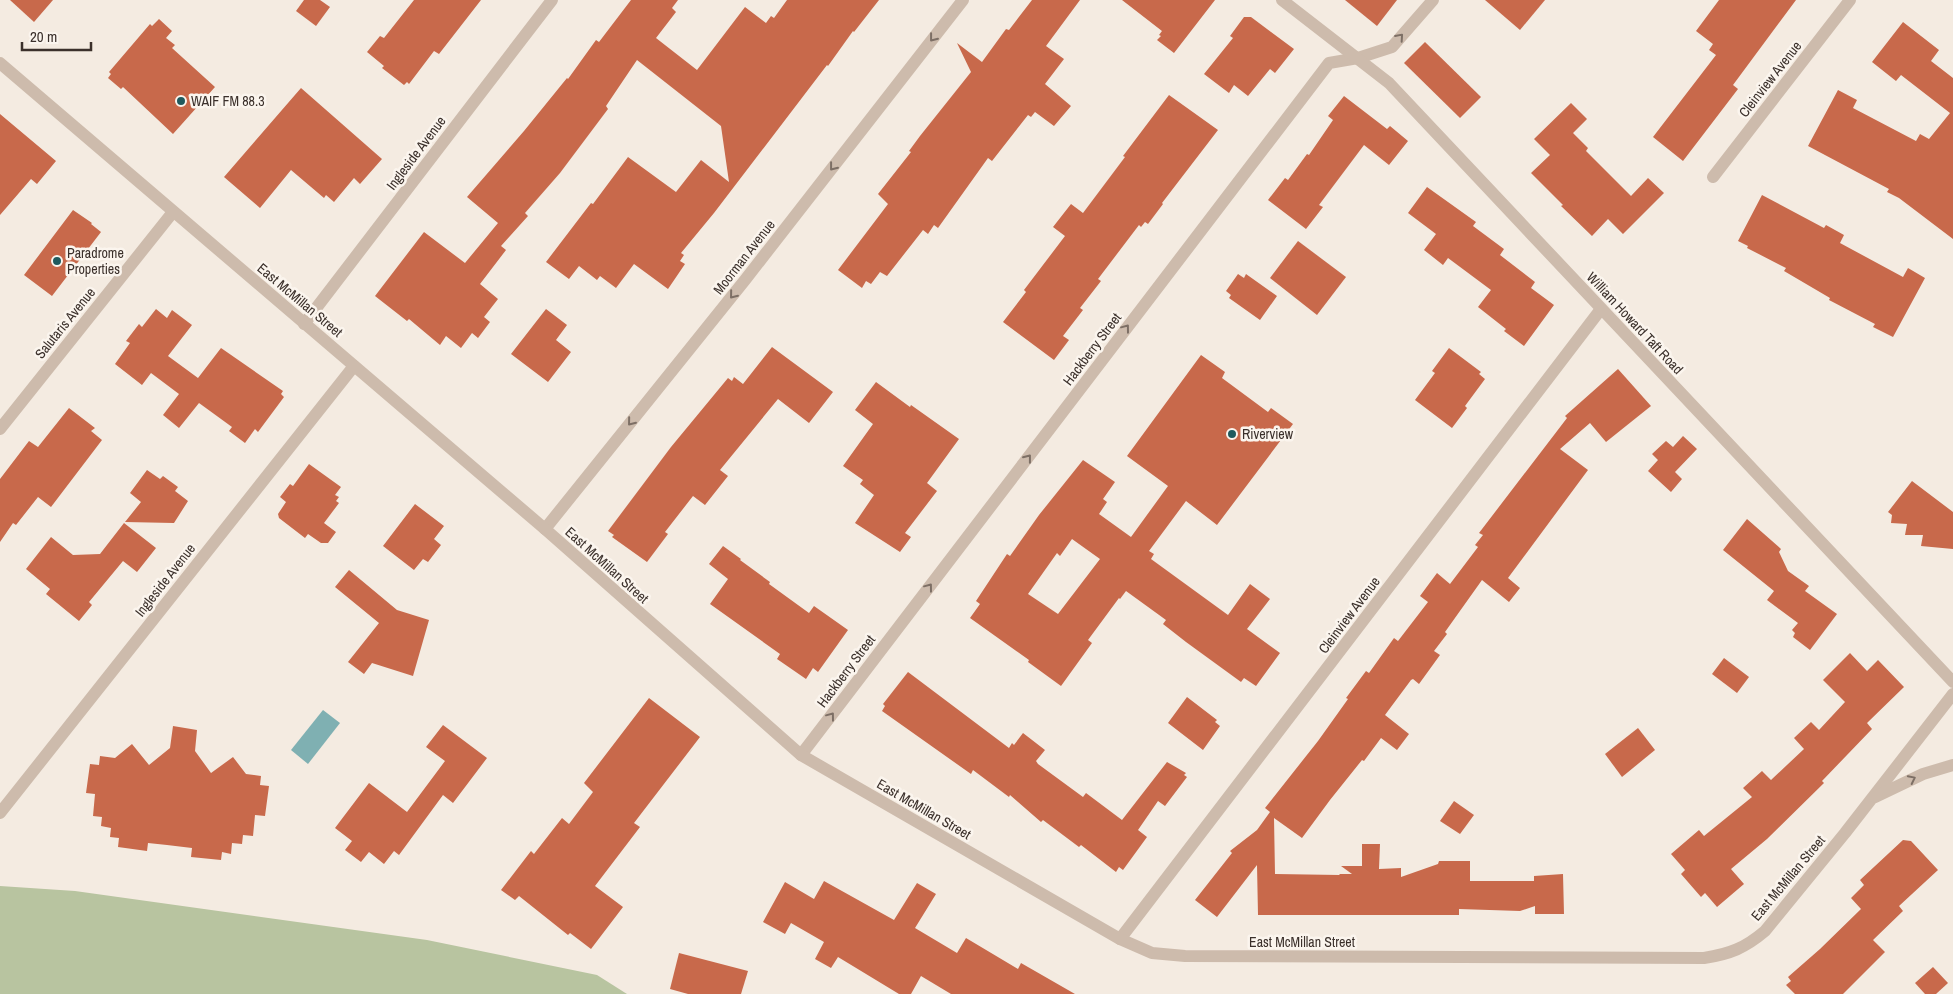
<svg xmlns="http://www.w3.org/2000/svg" width="1953" height="994" font-family="'Archivo Narrow',sans-serif">
	<style>
		.green { fill: #b8c4a0 }
		.water { fill: #7fb0b2 }
		.building { fill: #c8694b; fill-rule: evenodd }
		.lines { fill: none; stroke-linecap: round; stroke-linejoin: round }
		.minor { stroke: #cdbbac; stroke-width: 12 }
		.tertiary { stroke: #cdbbac; stroke-width: 12 }
		.oneway { stroke: #7d6f65 }
		.poi-dot { fill: #1f5a5e; stroke: #fbf5ee; stroke-width: 2 }
		.labels { text-anchor: middle; dominant-baseline: central; stroke-width: 5; stroke-linejoin: round; paint-order: stroke }
		.street-label { font-size: 14px; fill: #3b302b; stroke: #fbf5ee }
		.poi-label { font-size: 14px; fill: #3b302b; stroke: #fbf5ee; text-anchor: start }
	</style>
	<rect width="100%" height="100%" fill="#f4ebe1"/>
	<path class="green" d="M0,886L75,891L427,940L597,975L627,994H0Z"/>
	<path class="water" d="M323,710L340,723L308,764L291,750Z"/>
	<g class="building">
		<path d="M10,0H53L34,22Z"/>
		<path d="M304,0H320L330,7L316,26L296,11Z"/>
		<path d="M414,0H481L439,54L434,51L409,84L407,82L404,85L382,68L384,66L367,52L380,36L384,38Z"/>
		<path d="M631,0H678L672,8L676,12L656,38L697,70L745,7L766,23L771,16L774,18L787,0H879L854,32L853,31L828,66L827,65L714,213L681,253L684,255L680,261L685,264L668,289L634,264L616,288L600,276L597,280L579,266L569,279L546,262L591,203L593,204L628,157L676,192L701,160L729,182L721,126L637,60L606,106L608,109L560,173L525,213L528,216L501,246L506,250L480,284L498,299L484,317L490,322L478,338L472,333L461,348L446,336L440,345L409,319L407,321L375,296L424,232L465,263L498,223L467,197L524,131L567,78L568,79L596,40L599,42Z"/>
		<path d="M1032,0H1080L1046,46L1064,59L1045,84L1071,106L1054,126L1035,112L1031,117L1028,115L992,161L988,158L938,228L934,225L928,234L923,230L887,276L880,272L871,284L866,281L862,288L838,270L888,204L878,194L911,152L909,151L920,136L971,72L957,43L982,62L1006,29L1009,30Z"/>
		<path d="M1122,0H1215L1174,53L1157,40L1161,36L1159,35L1162,31Z"/>
		<path d="M1345,0H1397L1377,26Z"/>
		<path d="M1485,0H1545L1520,30Z"/>
		<path d="M1719,0H1796L1733,85L1738,89L1683,161L1653,137L1716,55L1709,50L1713,44L1696,31Z"/>
		<path d="M1244,17H1251L1294,49L1275,73L1270,69L1248,96L1234,85L1229,93L1204,74L1233,38L1230,36Z"/>
		<path d="M159,19L172,31L166,38L175,45L172,48L215,87L173,134L123,87L121,89L108,78L111,74L109,72L150,24L152,26Z"/>
		<path d="M1903,22L1939,50L1931,61L1953,78V239L1899,198L1887,192L1889,189L1808,146L1838,90L1857,100L1853,108L1916,141L1920,134L1929,139L1950,113L1901,75L1896,81L1872,62Z"/>
		<path d="M1425,42L1481,97L1460,118L1404,63Z"/>
		<path d="M301,88L382,159L360,184L354,178L334,202L326,195L324,198L291,170L260,208L224,177Z"/>
		<path d="M1169,95L1218,130L1162,203L1163,204L1148,224L1145,222L1141,227L1139,225L1098,279L1101,281L1080,308L1083,310L1063,336L1069,340L1054,360L1003,322L1026,292L1024,290L1065,236L1053,227L1071,204L1083,213L1125,157L1123,156Z"/>
		<path d="M1344,96L1387,129L1390,126L1408,141L1389,165L1364,145L1319,205L1323,207L1306,229L1268,200L1285,178L1288,180L1307,154L1309,155L1333,120L1328,116Z"/>
		<path d="M1571,103L1587,119L1573,133L1588,148L1586,151L1631,196L1648,178L1664,193L1623,234L1608,219L1592,236L1561,206L1563,205L1531,173L1550,155L1534,139Z"/>
		<path d="M0,114L56,161L37,184L31,179L0,215Z"/>
		<path d="M1427,187L1476,222L1473,226L1504,249L1500,255L1535,282L1531,288L1554,305L1524,346L1504,331L1506,329L1478,307L1491,290L1448,258L1443,265L1424,250L1436,234L1408,213Z"/>
		<path d="M1762,195L1824,228L1826,225L1844,235L1840,243L1903,277L1908,268L1925,278L1893,337L1873,327L1875,324L1829,300L1830,298L1784,271L1786,268L1747,248L1748,246L1738,241Z"/>
		<path d="M73,210L92,223L91,224L101,232L52,296L24,275Z"/>
		<path d="M1298,241L1346,277L1317,315L1270,278Z"/>
		<path d="M1238,274L1244,278L1246,274L1277,296L1260,320L1229,298L1231,295L1226,291Z"/>
		<path d="M156,309L167,318L172,310L192,325L168,356L198,378L221,348L283,391L281,394L284,397L258,432L255,429L245,443L229,431L232,427L199,403L179,428L163,415L179,394L151,373L142,385L115,364L130,343L126,341L139,324L142,327Z"/>
		<path d="M546,309L567,325L556,340L571,352L548,382L511,354Z"/>
		<path d="M772,347L833,392L809,423L778,399L720,470L728,476L705,505L693,496L665,532L668,534L647,562L612,537L614,535L608,531L671,447L728,378L732,381L734,377L743,384Z"/>
		<path d="M1449,348L1481,372L1479,374L1485,379L1465,406L1467,408L1452,428L1415,400L1435,373L1432,371Z"/>
		<path d="M1201,355L1225,372L1222,378L1268,412L1271,408L1293,424L1217,525L1186,501L1149,551L1154,554L1151,559L1228,615L1250,584L1270,599L1247,629L1280,653L1256,686L1244,678L1241,682L1186,642L1163,624L1166,620L1126,591L1120,599L1119,598L1088,640L1092,643L1061,686L1028,662L1029,660L970,618L980,604L976,601L1007,554L1010,556L1039,515L1083,460L1115,482L1103,499L1107,502L1099,514L1131,537L1168,486L1127,456ZM1072,539L1100,559L1058,614L1028,594L1057,553L1060,556Z"/>
		<path d="M1618,369L1651,406L1606,442L1590,423L1560,449L1588,470L1508,578L1520,588L1509,602L1482,580L1445,632L1447,634L1434,651L1440,655L1419,684L1413,679L1411,680L1385,715L1409,734L1397,750L1381,738L1364,761L1362,760L1330,800L1302,838L1274,818L1275,874L1340,875L1339,874H1352L1341,866H1362V844H1380L1379,869L1401,868V877L1438,864L1439,861H1470V881H1534V876L1563,874L1564,914H1535V906L1520,911L1459,909V915H1258L1257,865L1217,917L1195,900L1232,853L1230,851L1257,830L1270,812L1265,808L1318,741L1348,699L1346,698L1366,671L1369,673L1394,638L1398,641L1428,602L1420,596L1437,573L1450,584L1478,547L1475,545L1483,535L1479,533L1567,418L1565,416Z"/>
		<path d="M876,382L910,407L911,405L959,439L927,483L937,491L905,533L911,537L900,552L855,523L874,495L860,484L863,480L843,466L873,424L855,410Z"/>
		<path d="M69,408L95,428L91,431L102,440L51,507L38,497L16,525L13,523L0,542V479L29,441L38,447Z"/>
		<path d="M1683,436L1697,449L1675,472L1682,479L1671,492L1648,471L1658,460L1652,454L1666,441L1673,447Z"/>
		<path d="M309,464L341,487L335,495L339,497L336,501L339,503L324,523L336,532L328,543H321L308,534L305,538L279,518L278,514L286,502L280,497L290,484L293,486Z"/>
		<path d="M147,470L160,479L163,476L178,487L175,491L188,501L174,523L125,522L141,502L130,493Z"/>
		<path d="M1912,481L1953,512V549L1921,546L1923,535H1905L1907,524L1891,523L1892,515L1888,512Z"/>
		<path d="M415,504L444,526L434,539L441,545L428,562L423,559L414,570L383,546Z"/>
		<path d="M1747,519L1781,549L1779,552L1788,571L1809,586L1805,591L1837,614L1810,650L1793,637L1795,633L1792,630L1798,623L1767,600L1774,591L1723,550Z"/>
		<path d="M124,523L156,548L137,572L123,561L89,602L92,605L79,621L46,594L50,589L26,569L51,537L73,555L100,554Z"/>
		<path d="M723,546L741,559L740,560L770,582L769,584L809,613L814,606L848,630L818,672L813,668L806,679L777,659L780,654L710,604L728,579L709,564Z"/>
		<path d="M349,570L397,610L429,620L413,676L372,663L364,674L348,662L379,623L335,587Z"/>
		<path d="M1850,653L1867,671L1878,660L1904,687L1867,723L1872,729L1822,781L1824,783L1767,839L1731,869L1744,884L1717,907L1705,893L1701,897L1681,874L1685,870L1671,854L1699,830L1704,836L1752,797L1743,788L1762,771L1771,780L1804,749L1794,738L1811,722L1819,730L1845,702L1823,680Z"/>
		<path d="M1724,658L1749,677L1737,693L1712,674Z"/>
		<path d="M908,672L1009,748L1012,743L1014,745L1023,733L1045,750L1036,761L1038,764L1083,797L1086,793L1122,820L1167,762L1186,773L1184,775L1187,777L1165,806L1158,801L1138,830L1147,837L1123,870L1119,867L1116,872L1081,845L1079,847L1043,820L1041,822L1010,795L1009,797L973,770L971,774L882,711L885,706L883,704Z"/>
		<path d="M1187,697L1217,720L1215,722L1220,726L1203,750L1168,723Z"/>
		<path d="M649,698L700,737L634,823L640,827L595,886L623,907L591,949L570,933L568,935L519,896L515,900L501,890L531,851L534,854L562,818L569,824L593,792L584,783Z"/>
		<path d="M443,725L487,758L453,803L443,795L399,855L394,851L384,864L369,852L361,862L345,850L352,841L335,828L369,783L407,812L445,761L426,747Z"/>
		<path d="M173,726L197,730L195,751L211,773L233,757L246,774L261,776L260,785L269,786L265,816L255,815L253,836L243,835L242,844L232,843L231,854L222,852L221,860L191,857L192,848L167,845L148,843L147,851L118,847L119,838L110,837L111,828L101,826L102,817L93,816L95,794L86,793L90,764L99,765L100,756L115,758L132,744L149,765L170,748Z"/>
		<path d="M1638,728L1655,750L1622,777L1605,754Z"/>
		<path d="M1454,801L1474,815L1460,834L1440,821Z"/>
		<path d="M1903,840L1911,841L1938,870L1899,906L1903,911L1873,940L1885,952L1843,994H1795L1786,985L1791,981L1788,977L1820,949L1861,909L1851,898L1864,885L1860,880Z"/>
		<path d="M824,881L894,920L917,883L936,894L915,928L957,953L966,938L1018,969L1021,963L1075,994H951L921,976L911,994H899L838,957L831,968L815,959L824,942L791,923L785,934L763,922L785,882L814,899Z"/>
		<path d="M679,953L748,971L741,994H688L670,989Z"/>
		<path d="M1933,967L1948,983L1936,994H1925L1915,983Z"/>
	</g>
	<g class="lines">
		<g class="minor">
			<path d="M1713,177L1850,0"/>
			<path d="M304,324L552,0"/>
			<path d="M0,429L173,212"/>
			<path d="M545,529L745,280L963,0"/>
			<path d="M801,755L1329,63L1358,58L1392,47L1433,0"/>
			<path d="M0,813L354,366"/>
			<path d="M1120,939L1601,309"/>
		</g>
		<g class="tertiary">
			<path d="M1282,0L1389,83L1953,682"/>
			<path d="M0,63L545,529L801,755L1120,939L1152,953L1185,956L1704,958C1730,954 1745,948 1765,931L1845,833L1953,694"/>
			<path d="M1875,797L1923,774L1953,765"/>
		</g>
	</g>
	<defs><path id="oneway-chevron" d="M-2-3.5L2.5 0L-2 3.5" fill="none" stroke-width="1.6" stroke-linecap="round" stroke-linejoin="round" transform="scale(1.25)"/></defs>
	<g class="oneway">
		<use href="#oneway-chevron" transform="translate(1400 37) rotate(-49)"/>
		<use href="#oneway-chevron" transform="translate(933 38) rotate(128)"/>
		<use href="#oneway-chevron" transform="translate(833 167) rotate(128)"/>
		<use href="#oneway-chevron" transform="translate(733 295) rotate(129)"/>
		<use href="#oneway-chevron" transform="translate(1126 328) rotate(-53)"/>
		<use href="#oneway-chevron" transform="translate(631 422) rotate(129)"/>
		<use href="#oneway-chevron" transform="translate(1028 458) rotate(-52)"/>
		<use href="#oneway-chevron" transform="translate(929 587) rotate(-53)"/>
		<use href="#oneway-chevron" transform="translate(831 716) rotate(-53)"/>
		<use href="#oneway-chevron" transform="translate(1912 779) rotate(-26)"/>
	</g>
	<g class="poi-dot">
		<circle cx="181" cy="101" r="5"/>
		<circle cx="57" cy="261" r="5"/>
		<circle cx="1232" cy="434" r="5"/>
	</g>
	<g class="labels">
		<g class="street-label">
			<text transform="translate(1770 79) rotate(-52)">Cleinview Avenue</text>
			<text transform="translate(416 153) rotate(-53)">Ingleside Avenue</text>
			<text transform="translate(744 257) rotate(-52)">Moorman Avenue</text>
			<text transform="translate(300 300) rotate(40)">East McMillan Street</text>
			<text transform="translate(65 323) rotate(-51)">Salutaris Avenue</text>
			<text transform="translate(1635 323) rotate(47)">William Howard Taft Road</text>
			<text transform="translate(1092 349) rotate(-53)">Hackberry Street</text>
			<text transform="translate(607 565) rotate(42)">East McMillan Street</text>
			<text transform="translate(165 580) rotate(-52)">Ingleside Avenue</text>
			<text transform="translate(1349 615) rotate(-53)">Cleinview Avenue</text>
			<text transform="translate(846 671) rotate(-53)">Hackberry Street</text>
			<text transform="translate(924 809) rotate(30)">East McMillan Street</text>
			<text transform="translate(1788 878) rotate(-50)">East McMillan Street</text>
			<text x="1302" y="942">East McMillan Street</text>
		</g>
		<g class="poi-label">
			<text x="191" y="101">WAIF FM 88.3</text>
			<text x="67" y="253">Paradrome<tspan x="67" dy="16">Properties</tspan></text>
			<text x="1242" y="434">Riverview</text>
		</g>
	</g>
	<path d="M22 42v8h69v-8" fill="none" stroke="#3b302b" stroke-width="2.5"/>
	<text x="30" y="42" font-size="15" fill="#3b302b" stroke="#fbf5ee" stroke-width="4" paint-order="stroke">20 m</text>
</svg>
